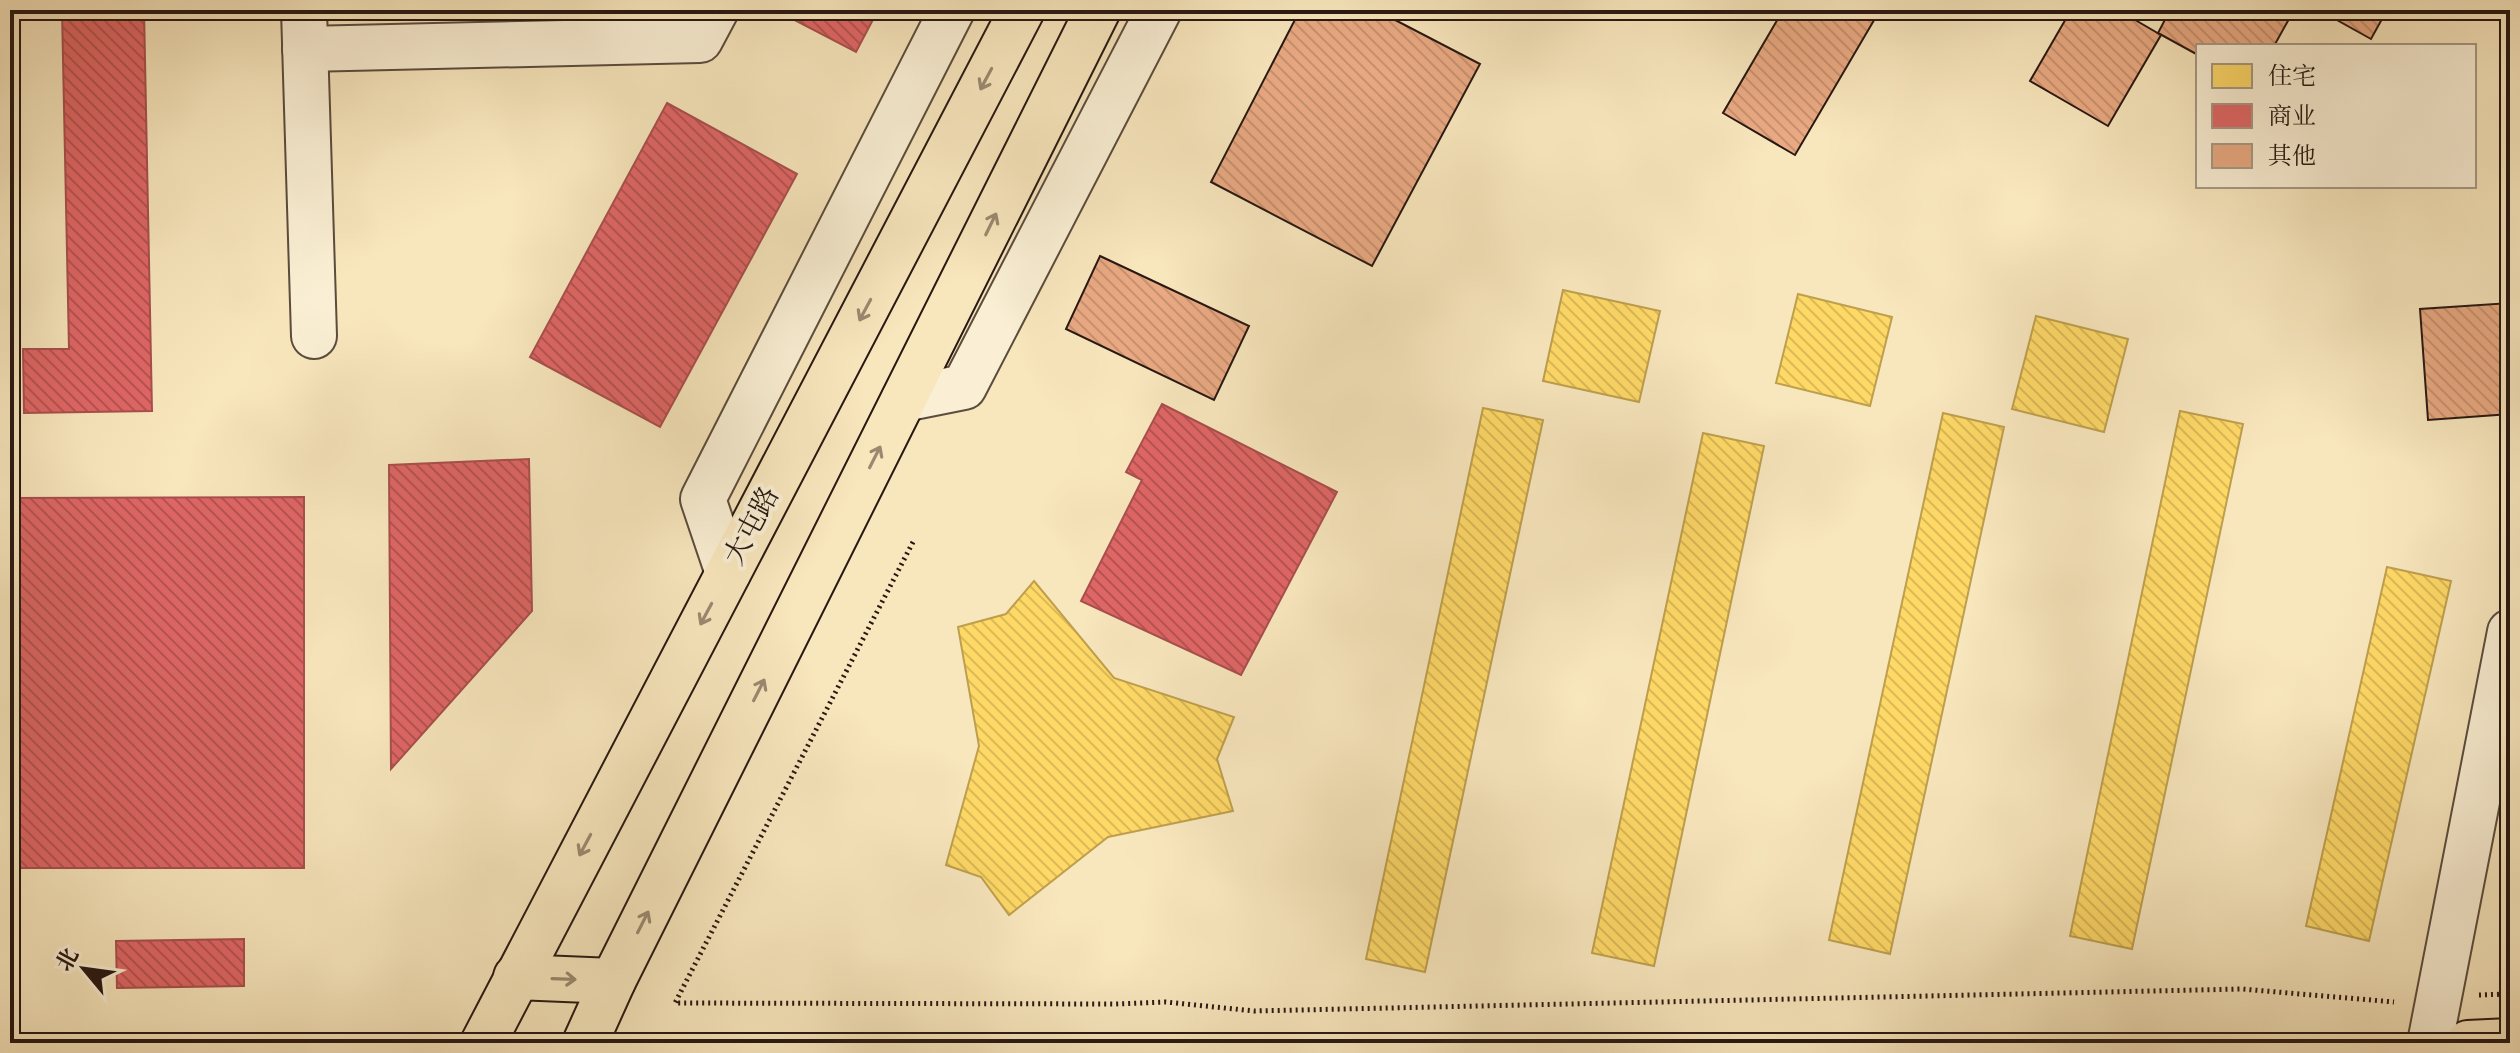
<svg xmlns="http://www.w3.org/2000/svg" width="2520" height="1053" font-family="'IM FELL Double Pica','Noto Serif SC',serif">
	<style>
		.homes { fill: url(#homes-back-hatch); stroke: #be9f4d; stroke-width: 2 }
		.shops { fill: url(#shops-back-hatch); stroke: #a84f4d; stroke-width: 2 }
		.building { fill: url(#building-back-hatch); stroke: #271812; stroke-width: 2 }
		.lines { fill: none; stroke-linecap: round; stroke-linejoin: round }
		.minor-casing { stroke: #5b4c3d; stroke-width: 48 }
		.major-casing { stroke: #271812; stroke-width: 48 }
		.path { stroke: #271812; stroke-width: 5; stroke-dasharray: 2 4; stroke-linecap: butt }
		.minor { stroke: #faefd4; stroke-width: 44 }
		.major { stroke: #f8e6bd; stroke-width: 44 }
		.oneway { stroke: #9a8970 }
		.labels { text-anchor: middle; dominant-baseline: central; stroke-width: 8; stroke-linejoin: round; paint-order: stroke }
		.street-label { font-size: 28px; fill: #271812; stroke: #faefd4 }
	</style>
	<defs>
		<pattern id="homes-back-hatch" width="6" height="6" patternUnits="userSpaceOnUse" patternTransform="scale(2)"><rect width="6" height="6" fill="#ffd966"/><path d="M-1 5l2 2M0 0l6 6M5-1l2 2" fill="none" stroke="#dbba57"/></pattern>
		<pattern id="shops-back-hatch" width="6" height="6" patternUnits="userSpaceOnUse" patternTransform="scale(2)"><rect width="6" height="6" fill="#e06666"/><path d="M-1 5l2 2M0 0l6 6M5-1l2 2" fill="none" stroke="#b65353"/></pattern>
		<pattern id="building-back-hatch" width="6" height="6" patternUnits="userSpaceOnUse" patternTransform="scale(2)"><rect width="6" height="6" fill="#e9a982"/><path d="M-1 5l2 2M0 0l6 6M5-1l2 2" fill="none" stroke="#c8916f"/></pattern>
	</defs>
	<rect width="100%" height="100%" fill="#f8e6bd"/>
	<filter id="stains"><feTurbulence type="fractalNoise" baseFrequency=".0025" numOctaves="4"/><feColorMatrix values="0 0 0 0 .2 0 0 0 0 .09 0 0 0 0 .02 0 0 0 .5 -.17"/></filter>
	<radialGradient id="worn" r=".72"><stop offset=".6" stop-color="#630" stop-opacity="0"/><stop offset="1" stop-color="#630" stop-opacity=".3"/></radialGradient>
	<g class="homes">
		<path d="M1563,290L1660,311L1639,402L1543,381Z"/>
		<path d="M1798,294L1892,317L1870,406L1776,383Z"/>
		<path d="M2036,316L2128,339L2104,432L2012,409Z"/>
		<path d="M1483,408L1543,420L1425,972L1366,959Z"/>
		<path d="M2180,411L2243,424L2132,949L2070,936Z"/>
		<path d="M1943,413L2004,427L1890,954L1829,940Z"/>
		<path d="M1703,433L1764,446L1654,966L1592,953Z"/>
		<path d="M2387,567L2451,581L2369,941L2306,926Z"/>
		<path d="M1034,581L1114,678L1234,717L1217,759L1233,811L1108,837L1009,915L981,877L946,865L979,746L958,627L1006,614Z"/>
	</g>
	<g class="shops">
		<path d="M62,10H144L152,411L24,413L23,349H69Z"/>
		<path d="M782,10H878L856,52L781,13Z"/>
		<path d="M667,103L797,174L660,427L530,357Z"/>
		<path d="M1162,404L1337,492L1241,675L1081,601L1142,480L1126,472Z"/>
		<path d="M529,459L532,611L391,769L389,465Z"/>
		<path d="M304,497V868H10V498Z"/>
		<path d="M244,939V986L117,988L116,941Z"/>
	</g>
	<g class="building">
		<path d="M1300,10H1376L1480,64L1372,266L1211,182Z"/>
		<path d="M1783,10H1880L1795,155L1723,113Z"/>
		<path d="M2071,10H2118L2161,35L2108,126L2030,81Z"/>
		<path d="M2170,10H2294L2274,46H2198V55L2158,33Z"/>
		<path d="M2319,10H2387L2371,39Z"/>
		<path d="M1100,256L1249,326L1214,400L1066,329Z"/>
		<path d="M2510,303V414L2428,420L2420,309Z"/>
	</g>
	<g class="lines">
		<g class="minor-casing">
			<g id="minor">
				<path d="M304,10L314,336"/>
				<path d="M305,49L700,40L716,10"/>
				<path d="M904,399L964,387L1159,10"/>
				<path d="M728,573L703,499L952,10"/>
				<path d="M2430,1043L2510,632"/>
			</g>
		</g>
		<g class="major-casing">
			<g id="major">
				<path d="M516,977L613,981"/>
				<path d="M483,1043L1022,10"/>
				<path d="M585,1043L613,981L1098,10"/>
				<path d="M2468,1043L2510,1041"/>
			</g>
		</g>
		<g class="path">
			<path d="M913,542L675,1003L1115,1004L1166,1002L1254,1011L2242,989L2394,1002"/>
			<path d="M2479,995L2510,994"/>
		</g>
		<use href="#minor" class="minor"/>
		<use href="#major" class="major"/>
	</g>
	<defs><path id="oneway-shaft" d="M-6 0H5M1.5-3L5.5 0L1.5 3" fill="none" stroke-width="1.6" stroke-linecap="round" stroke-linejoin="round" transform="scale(2)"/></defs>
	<g class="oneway">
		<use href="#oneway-shaft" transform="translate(986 79) rotate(118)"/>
		<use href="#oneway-shaft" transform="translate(991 224) rotate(-64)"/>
		<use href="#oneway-shaft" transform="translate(865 310) rotate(118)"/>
		<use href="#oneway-shaft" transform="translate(875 457) rotate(-63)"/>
		<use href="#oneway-shaft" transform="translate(706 614) rotate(118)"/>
		<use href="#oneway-shaft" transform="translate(759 690) rotate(-63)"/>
		<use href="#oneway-shaft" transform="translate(585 845) rotate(118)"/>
		<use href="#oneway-shaft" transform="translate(643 922) rotate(-63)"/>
		<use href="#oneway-shaft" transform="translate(564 979) rotate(2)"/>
	</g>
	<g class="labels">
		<g class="street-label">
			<text transform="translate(752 526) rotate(-62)">大屯路</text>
		</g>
	</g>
	<rect width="2520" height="1053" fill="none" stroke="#f8e6bd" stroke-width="40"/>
	<rect x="12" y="12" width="2496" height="1029" fill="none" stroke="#271812" stroke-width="4"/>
	<rect x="20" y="20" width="2480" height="1013" fill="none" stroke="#271812" stroke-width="2"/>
	<rect x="2196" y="44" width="280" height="144" fill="#faefd4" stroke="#a69986" stroke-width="2"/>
	<rect x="2212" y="64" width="40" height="24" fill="#ffd966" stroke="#a69986" stroke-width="2"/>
	<text x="2268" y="84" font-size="24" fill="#271812">住宅</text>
	<rect x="2212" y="104" width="40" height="24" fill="#e06666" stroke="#a69986" stroke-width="2"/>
	<text x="2268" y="124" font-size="24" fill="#271812">商业</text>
	<rect x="2212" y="144" width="40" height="24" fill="#e9a982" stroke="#a69986" stroke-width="2"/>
	<text x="2268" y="164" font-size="24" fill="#271812">其他</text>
	<g transform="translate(84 969) rotate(299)" stroke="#faefd4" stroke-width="6" paint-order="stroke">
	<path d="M0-6L14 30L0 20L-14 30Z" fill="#271812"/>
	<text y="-12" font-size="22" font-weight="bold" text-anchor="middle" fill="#271812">北</text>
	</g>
	<rect width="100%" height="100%" filter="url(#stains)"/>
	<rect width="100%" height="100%" fill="url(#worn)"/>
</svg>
